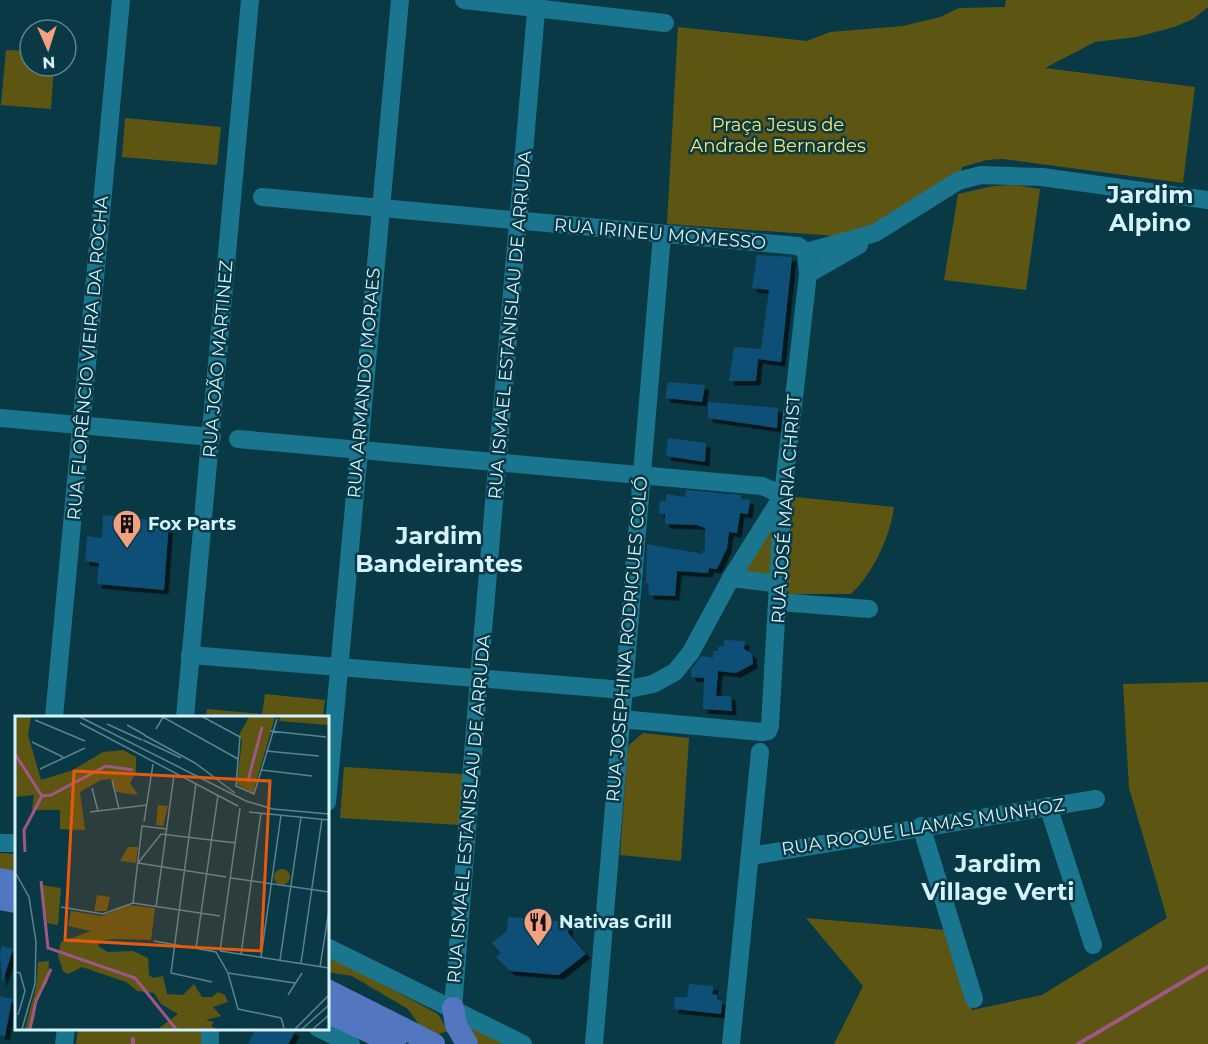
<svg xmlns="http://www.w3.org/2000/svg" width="1208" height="1044" font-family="Montserrat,sans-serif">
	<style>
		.green { fill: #5d5512 }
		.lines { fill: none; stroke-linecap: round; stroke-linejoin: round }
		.stream { stroke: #9f5786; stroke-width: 4 }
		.building { fill: #0f5077; filter: url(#shadow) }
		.minor { stroke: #1a758e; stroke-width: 18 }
		.major { stroke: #5276bf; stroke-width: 22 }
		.labels { text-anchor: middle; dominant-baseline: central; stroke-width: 5; stroke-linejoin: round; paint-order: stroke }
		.park-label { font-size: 18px; fill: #f7e76f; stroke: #0a3946 }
		.street-label { font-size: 18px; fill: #d4f3fe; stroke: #0a3946 }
		.poi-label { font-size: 18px; font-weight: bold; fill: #d4f3fe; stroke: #0a3946; text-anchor: start }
		.district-label { font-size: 24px; font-weight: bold; fill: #d4f3fe; stroke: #0a3946 }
		.inset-river { fill: none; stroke: #9f5786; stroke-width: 3 }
		.inset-road { fill: none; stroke: #5b8390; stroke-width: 1.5 }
		.view { fill: #e8590c; fill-opacity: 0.15; stroke: #e8590c; stroke-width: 3 }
		.inset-edge { fill: none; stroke: #d4f3fe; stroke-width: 3 }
	</style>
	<defs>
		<filter id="shadow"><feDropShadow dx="4.5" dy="4.5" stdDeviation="0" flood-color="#0009"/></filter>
	</defs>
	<rect width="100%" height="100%" fill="#0a3946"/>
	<g class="green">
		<path d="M1006,0H1208V7L1193,19L1174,27L1137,37L1095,42L1045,68L1195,87L1183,183L1003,159L987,160L962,167L961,174L868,230L836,236L667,224L678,27L807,41L830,32L903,26L940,17L959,8L1005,7Z"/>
		<path d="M6,50L30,51V66H54L51,109L1,105Z"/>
		<path d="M125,118L221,127L217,165L122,157Z"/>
		<path d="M1016,185L1040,189L1026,290L944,280L958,194L993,186Z"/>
		<path d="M795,497L894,507C890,537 873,573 851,594H790L786,589L792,500Z"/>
		<path d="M771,529L779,531V580L736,575Z"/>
		<path d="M1208,682V1044H834L863,986L806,918L946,930L972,1010L1042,995L1167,918L1129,788L1123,684Z"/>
		<path d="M265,694L325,700L323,717H206L207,709L262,714Z"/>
		<path d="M643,733L689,738L681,861L620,855L627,756L629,745Z"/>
		<path d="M344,767L463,774L460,825L340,818Z"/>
		<path d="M0,853L16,854V874L0,872Z"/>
		<path d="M327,954L438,1014L448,1031L435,1035L420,1026L408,1009L352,976L327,972Z"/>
		<path d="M466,1023L510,1044H478Z"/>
		<path d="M78,1028H204L203,1044H76Z"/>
	</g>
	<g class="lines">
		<g class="stream">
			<path d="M133,1044V1039"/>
			<path d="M1078,1044L1208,967"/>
		</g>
	</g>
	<g class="building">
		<path d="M757,255L792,257L781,362L758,359L756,381H729L734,347L761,349L769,290L752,288Z"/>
		<path d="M668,382L705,385L702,402L665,398Z"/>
		<path d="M708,402L778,408L777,428L708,418Z"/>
		<path d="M668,438L706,443L705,462L666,456Z"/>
		<path d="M686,490L741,495V499L750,500L748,514L740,513L737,533L729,532L727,548L717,569L709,568L708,573L677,571L675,596L649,595L648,583H646L647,544L703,554L702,551H705V528L697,525L665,524V514L659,513L660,501H666V494L685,497Z"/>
		<path d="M103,515L169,522L164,590L97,584L99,563L85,561L87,536L102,538Z"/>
		<path d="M724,640L745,641L744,649L752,654L753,664L736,673L718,671L716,696H731L732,711L703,709L704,678L691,677V670L701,656L713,658V651H718V647L724,646Z"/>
		<path d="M508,917L569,922L568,933L586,954L559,975L510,971L496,957L501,953L492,943L507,931Z"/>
		<path d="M2,946L13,949L2,983L0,953Z"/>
		<path d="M689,984L714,986L712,994L717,995V999L722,1001L721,1014L674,1009L675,997H687Z"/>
		<path d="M0,996L12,999L5,1036L0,1035Z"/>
		<path d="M256,1028H287L295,1032L288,1044H248Z"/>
	</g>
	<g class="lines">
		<g class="minor">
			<path d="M464,0L665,23"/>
			<path d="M262,197L798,246L806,252"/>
			<path d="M806,252L875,233L958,181L981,175L1042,177L1208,200"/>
			<path d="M808,274L859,245"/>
			<path d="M0,418L212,437"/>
			<path d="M731,578L780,584"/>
			<path d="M779,602L869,609"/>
			<path d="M190,655L624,690L653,684L675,672L691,652L731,578L783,495L762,486L238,439"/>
			<path d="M54,717L121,0"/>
			<path d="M185,717L250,0"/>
			<path d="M621,719L762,732L768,731L770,726L783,495L808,274L806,252"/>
			<path d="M327,802L400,0"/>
			<path d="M1048,806L1093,945"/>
			<path d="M921,826L974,999"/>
			<path d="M0,843H16"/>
			<path d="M751,856L1096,799"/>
			<path d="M327,947L523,1044"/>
			<path d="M453,1008L479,678L537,0"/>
			<path d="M318,1028L351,1044"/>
			<path d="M64,1044L66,1028"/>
			<path d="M210,1044V1028"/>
			<path d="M594,1044L662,235"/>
			<path d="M731,1044L760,752"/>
		</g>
		<g class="major">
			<path d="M0,879L16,882"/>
			<path d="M0,899L16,902"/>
			<path d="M327,990L434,1044"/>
			<path d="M453,1008L456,1025L467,1044"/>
			<path d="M327,1012L395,1044"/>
		</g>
	</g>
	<defs>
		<g id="building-pin" transform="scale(1.5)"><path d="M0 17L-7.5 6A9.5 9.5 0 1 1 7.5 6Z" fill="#f2a080" stroke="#0a3946"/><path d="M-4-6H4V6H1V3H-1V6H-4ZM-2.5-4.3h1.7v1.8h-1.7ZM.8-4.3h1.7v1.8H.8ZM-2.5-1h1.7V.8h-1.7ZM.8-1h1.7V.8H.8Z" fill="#111"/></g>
		<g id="restaurant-pin" transform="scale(1.5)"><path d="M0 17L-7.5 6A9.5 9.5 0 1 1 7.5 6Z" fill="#f2a080" stroke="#0a3946"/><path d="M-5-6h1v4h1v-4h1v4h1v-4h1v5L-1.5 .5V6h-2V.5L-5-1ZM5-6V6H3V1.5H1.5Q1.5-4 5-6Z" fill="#111"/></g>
	</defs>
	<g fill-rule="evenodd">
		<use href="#building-pin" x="127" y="524"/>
		<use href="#restaurant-pin" x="538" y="922"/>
	</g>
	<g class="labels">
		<g class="park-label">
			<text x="778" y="125">Praça Jesus de<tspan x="778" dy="21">Andrade Bernardes</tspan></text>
		</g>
		<g class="street-label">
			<text transform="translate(660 234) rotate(5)">RUA IRINEU MOMESSO</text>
			<text transform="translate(510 325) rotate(-85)">RUA ISMAEL ESTANISLAU DE ARRUDA</text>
			<text transform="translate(88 358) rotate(-85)">RUA FLORÊNCIO VIEIRA DA ROCHA</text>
			<text transform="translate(218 359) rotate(-85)">RUA JOÃO MARTINEZ</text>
			<text transform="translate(364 383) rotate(-85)">RUA ARMANDO MORAES</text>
			<text transform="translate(786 509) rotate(-86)">RUA JOSÉ MARIA CHRIST</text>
			<text transform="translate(627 639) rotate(-85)">RUA JOSEPHINA RODRIGUES COLÓ</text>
			<text transform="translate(469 809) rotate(-85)">RUA ISMAEL ESTANISLAU DE ARRUDA</text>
			<text transform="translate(923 827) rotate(-9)">RUA ROQUE LLAMAS MUNHOZ</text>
		</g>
		<g class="poi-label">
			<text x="148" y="524">Fox Parts</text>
			<text x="559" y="922">Nativas Grill</text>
		</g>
		<g class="district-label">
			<text x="1150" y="194">Jardim<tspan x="1150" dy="28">Alpino</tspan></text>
			<text x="439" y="535">Jardim<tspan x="439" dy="28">Bandeirantes</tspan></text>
			<text x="998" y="863">Jardim<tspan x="998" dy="28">Village Verti</tspan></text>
		</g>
	</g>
	<g transform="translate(15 716)">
		<rect width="314" height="314" fill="#0a3946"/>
		<path d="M0,1H16L13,19L26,64L58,54L88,36L108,34L121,41V56L115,67L123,79L101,76L97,63L86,64L65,76L70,114L45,113V94H17L19,79L0,81ZM234,1H260L238,77L222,68L227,24L224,19ZM265,1H313V9L264,5ZM143,89L153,90L148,110L141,109ZM113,131H123L121,147L105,145ZM259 161a8 8 0 1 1 16 0a8 8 0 1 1-16 0ZM27,169L46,172L43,209L32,207ZM82,179L95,181L92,195H79ZM113,189L140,192L136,224L100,223L83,225L84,231L93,236L118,235L133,242L134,259L138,262L148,260L152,278L168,279L179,268L187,281H197L203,276L210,279L213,286L198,291L206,300L191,304L199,306L196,310L202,313H143L163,298L146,288L139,277L122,275L111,266L67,251L53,258L48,255L43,240L46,226L76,215L53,210L56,195L87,200ZM34,245L33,265L21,285L20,300L15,313H10L21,271L23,246Z" fill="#5d5512"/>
		<path class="inset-river" d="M0,38L27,80L9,114L10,136M233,65L247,11M27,80L36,79L91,50L118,54M26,165L33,232L120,262L161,313M15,313L21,285L36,253"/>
		<path class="inset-road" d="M65,1L231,85L258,93L314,98M188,1L225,21L221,70L239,78L262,3M20,4L70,25M65,7L223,90M92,8L127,24M112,9L130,19M141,13L148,1L223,43M255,15L311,21M129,19L180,47L220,77M128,24L166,42M17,26L48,41M251,35L304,40M25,53L70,32M247,54L297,60M97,64L104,93M181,67L156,257L197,266M77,72L83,95M75,96L132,89M234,96L314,104M129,106L138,48M0,156L14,181L21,226L20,268L7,313M211,161L123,147L146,118L221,127M216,162L314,176M118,187L127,110L152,113M46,191L88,198L118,187L205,200M141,191L159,59M139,225L201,236L213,257L223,293L266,302L269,312M181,232L203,79M205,235L225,92M205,235L314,252M226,238L246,97M246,241L266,99M265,244L286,101M286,247L307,103M305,251L314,194M0,256L5,257L10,275L3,299M213,257L280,267M273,279L287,257M280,313L314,279M287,313L314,289M298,313L314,299"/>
		<path class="view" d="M59,55L255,65L246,235L50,224Z"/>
		<rect width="314" height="314" class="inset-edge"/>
	</g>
	<g transform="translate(48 48) rotate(177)"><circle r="28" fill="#0a3946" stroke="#5b8390" stroke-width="1.5"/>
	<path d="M0-4.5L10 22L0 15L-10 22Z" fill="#f2a080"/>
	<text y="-9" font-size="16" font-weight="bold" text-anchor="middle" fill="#d4f3fe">N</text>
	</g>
</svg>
